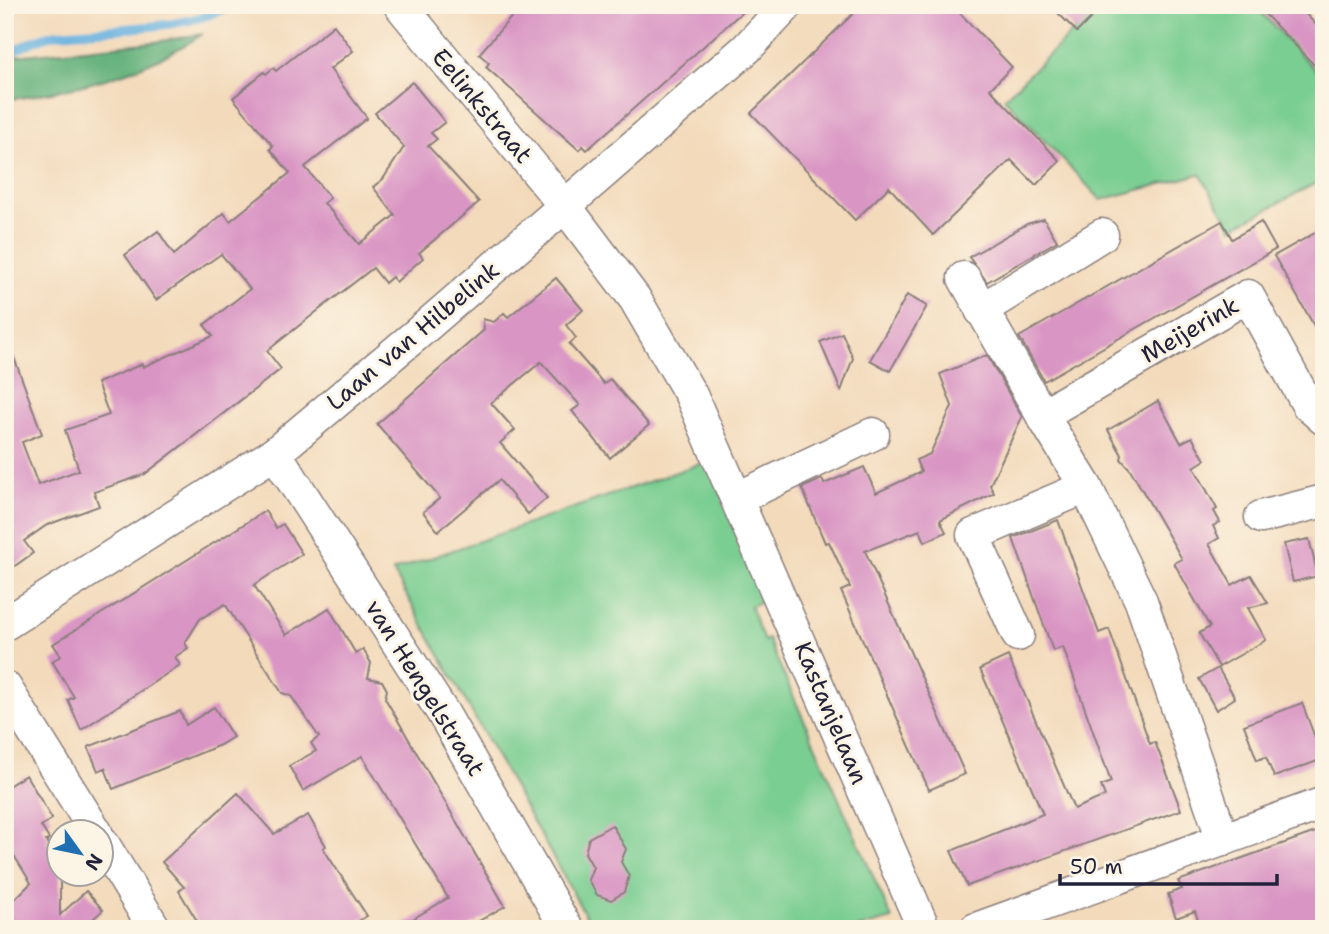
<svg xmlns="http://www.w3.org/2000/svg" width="1329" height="934" font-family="'Shantell Sans',sans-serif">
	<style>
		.green { fill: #7ace92; stroke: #4e7866; stroke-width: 2 }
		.forest { fill: #63b17c; stroke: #426a5c; stroke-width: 2 }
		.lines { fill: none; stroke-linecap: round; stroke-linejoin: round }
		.stream { stroke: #67b1df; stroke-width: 9 }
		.building { fill: #d995c4 }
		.minor-casing { stroke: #8a7e7b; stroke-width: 35 }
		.minor { stroke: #fff; stroke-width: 32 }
		.labels { text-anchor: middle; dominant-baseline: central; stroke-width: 6; stroke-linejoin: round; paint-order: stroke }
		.street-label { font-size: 24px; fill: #22223b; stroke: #fcf5e5 }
	</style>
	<rect width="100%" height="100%" fill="#fcf5e5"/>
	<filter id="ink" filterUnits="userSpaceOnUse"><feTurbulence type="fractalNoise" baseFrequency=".0143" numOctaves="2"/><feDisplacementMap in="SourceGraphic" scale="14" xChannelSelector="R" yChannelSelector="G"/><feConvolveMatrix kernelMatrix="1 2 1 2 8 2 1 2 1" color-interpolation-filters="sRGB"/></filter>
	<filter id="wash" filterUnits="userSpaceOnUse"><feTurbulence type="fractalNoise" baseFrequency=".00686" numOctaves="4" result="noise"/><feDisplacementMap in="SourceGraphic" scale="28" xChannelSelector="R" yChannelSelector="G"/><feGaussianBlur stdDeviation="1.57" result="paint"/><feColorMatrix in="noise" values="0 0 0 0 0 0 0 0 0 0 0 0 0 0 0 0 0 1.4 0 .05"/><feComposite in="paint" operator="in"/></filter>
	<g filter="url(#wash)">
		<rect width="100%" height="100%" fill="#f3dabb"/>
		<g class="green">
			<path d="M1101,5H1254L1324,79V179L1232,228L1200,174L1101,200L1004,98Z"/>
			<path d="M708,461L767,599L750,606L764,641L768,639L892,919L854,929H593L393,571Z"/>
		</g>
		<path class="forest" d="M203,34C137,77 81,87 5,101V57L155,42Z"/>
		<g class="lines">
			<path class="stream" d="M5,54C21,48 39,37 55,34C113,27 180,32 234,5"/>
		</g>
		<g id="blocks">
			<g class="building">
				<path d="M522,5H750L587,150L583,146L579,150L486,67L489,63L479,54Z"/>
				<path d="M862,5H952L1012,67L990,89L1060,161L1036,185L1011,160L933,235L889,187L855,220L751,113Z"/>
				<path d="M1050,5H1104L1077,32Z"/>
				<path d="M1256,5H1297L1324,33V75Z"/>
				<path d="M334,25L353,51L330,69L367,118L305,167L330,198L324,203L359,244L395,215L373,187L383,179L404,147L375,113L412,82L445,122L431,133L437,139L428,146L479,202L419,253L423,258L396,282L392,277L385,283L373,268L315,313L267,351L281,369L145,474L94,492L99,506L47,525L24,541L33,553L5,573V342L8,341L42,434L22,442L38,485L79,470L65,430L109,415L97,383L142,364L143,367L213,336L204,325L250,289L221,254L156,300L125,255L158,231L174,255L224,213L230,221L290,173L270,149L273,146L233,98L264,72L266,74L273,68L276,71Z"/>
				<path d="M1044,219L1057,241L987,282L969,257L1027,224Z"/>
				<path d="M1222,221L1232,239L1261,222L1276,249L1044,381L1019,337Z"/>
				<path d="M1324,228V343L1274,256Z"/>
				<path d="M556,278L583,310L566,325L576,338L569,344L604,384L610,379L649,425L610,458L572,411L580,405L541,362L491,403L515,430L500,443L547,498L528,514L499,480L438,531L423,512L440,498L377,424L484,330L483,319L494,322L504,313L508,317Z"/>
				<path d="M907,295L927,306L890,371L870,360Z"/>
				<path d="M842,333L853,358L841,391L820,342Z"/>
				<path d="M987,355L1022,417L990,485L994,493L940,520L946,532L925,542L920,530L865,551L965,774L929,790L841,591L850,587L829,542L825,543L802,488L822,479L824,484L864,467L876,493L921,472L916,460L930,454L952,406L940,374Z"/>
				<path d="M1158,401L1181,443L1192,437L1205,460L1194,467L1217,509L1214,511L1220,522L1213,526L1219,538L1209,544L1232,585L1251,575L1268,603L1248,608L1266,640L1219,667L1199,633L1210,627L1174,563L1182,559L1130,469L1121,459L1122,455L1108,430Z"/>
				<path d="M265,511L276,528L283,524L302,554L254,585L286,635L329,608L356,654L363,649L371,663L368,678L382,681L387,690L385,698L505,906L465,929H396L448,898L362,756L303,791L289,766L316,751L311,743L319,737L291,696L282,693L225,604L200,619L185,643L188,648L175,657L180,665L81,730L68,700L74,697L52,661L61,656L53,644Z"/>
				<path d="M1058,520L1099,633L1109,629L1150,744L1155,742L1181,810L967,886L951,851L1043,814L980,669L1008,656L1074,809L1105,796L1101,786L1111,782L1063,647L1053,651L1013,538Z"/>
				<path d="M1309,539L1318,576L1293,582L1284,544Z"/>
				<path d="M1218,668L1235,698L1216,710L1199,679Z"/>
				<path d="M1302,703L1323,759L1274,777L1266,757L1257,760L1244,725Z"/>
				<path d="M214,707L233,737L220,745L113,789L105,768L98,771L88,747L180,711L186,725Z"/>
				<path d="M26,775L52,819L41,826L49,839L46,841L60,863V915L86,891L103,910L82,929H5V909L31,883L5,841V788Z"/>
				<path d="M238,793L274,834L308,815L326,846L323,848L367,916L345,929H202L179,891L184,887L162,862Z"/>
				<path d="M612,825L626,849L621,862L629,876L624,892L611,900L597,895L588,880L593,867L585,853L589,838Z"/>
				<path d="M1324,829V929H1201L1195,911L1176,918L1168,894L1182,889L1178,881Z"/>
			</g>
		</g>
	</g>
	<g filter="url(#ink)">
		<use href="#blocks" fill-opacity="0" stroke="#8a7e7b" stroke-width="2"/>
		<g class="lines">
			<g class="minor-casing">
				<g id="minor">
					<path d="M400,5L565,206L635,299L691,395L924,929"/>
					<path d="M964,278L1042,415"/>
					<path d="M981,310L1102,235"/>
					<path d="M275,453L443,713L567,929"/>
					<path d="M738,498L873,434"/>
					<path d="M1261,517L1324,501"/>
					<path d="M5,624L275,453L417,334L746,49L787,5"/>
					<path d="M1018,635L973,535L1086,487"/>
					<path d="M5,687L96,832"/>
					<path d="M1223,840L1141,601L1086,487L1042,415L1248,296L1308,405L1324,419"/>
					<path d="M102,842L155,929"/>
					<path d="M976,929L1324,803"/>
				</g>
			</g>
			<use href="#minor" class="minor"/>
		</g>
	</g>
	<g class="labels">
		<g class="street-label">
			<text transform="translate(482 106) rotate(50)">Eelinkstraat</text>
			<text transform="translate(1190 330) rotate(-30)">Meijerink</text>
			<text transform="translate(413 336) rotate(-40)">Laan van Hilbelink</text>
			<text transform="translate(425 688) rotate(58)">van Hengelstraat</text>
			<text transform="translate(831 713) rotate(67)">Kastanjelaan</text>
		</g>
	</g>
	<rect width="1329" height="934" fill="none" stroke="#fcf5e5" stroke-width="28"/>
	<g transform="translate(80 853) rotate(123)"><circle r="33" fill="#fcf5e5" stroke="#a5a1a1" stroke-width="2"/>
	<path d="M0-5L12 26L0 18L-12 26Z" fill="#1f6fb2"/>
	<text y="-10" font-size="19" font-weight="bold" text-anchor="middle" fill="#22223b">N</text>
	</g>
	<path d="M1060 874v10h217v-10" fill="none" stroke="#22223b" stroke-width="3.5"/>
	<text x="1070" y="874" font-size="21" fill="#22223b" stroke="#fcf5e5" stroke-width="5" paint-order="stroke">50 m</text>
</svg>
